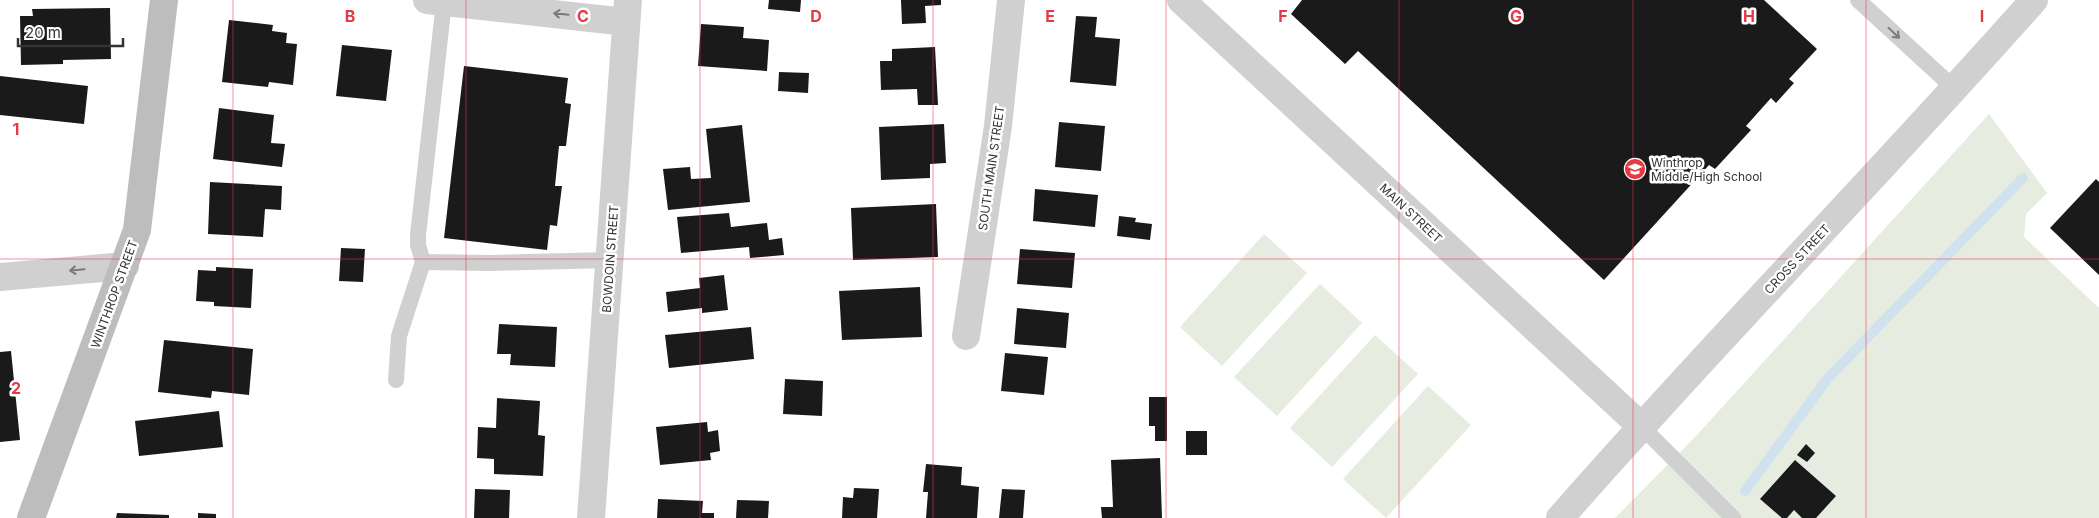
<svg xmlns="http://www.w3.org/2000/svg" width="2099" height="518" font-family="Inter,sans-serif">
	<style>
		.green { fill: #e6ecdf }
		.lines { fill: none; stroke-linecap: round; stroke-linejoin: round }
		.stream { stroke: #cfe2ee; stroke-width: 10 }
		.building { fill: #1a1a1a }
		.service { stroke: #d0d0d0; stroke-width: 16 }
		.minor { stroke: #d0d0d0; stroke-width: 28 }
		.tertiary { stroke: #d0d0d0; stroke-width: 28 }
		.secondary { stroke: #bdbdbd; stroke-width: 28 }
		.oneway { stroke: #7a7a7a }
		.grid { fill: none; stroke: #e63946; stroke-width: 1; stroke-opacity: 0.55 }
		.labels { text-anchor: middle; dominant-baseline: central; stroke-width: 5; stroke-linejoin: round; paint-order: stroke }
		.poi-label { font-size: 12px; fill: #333; stroke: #fff; text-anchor: start }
		.street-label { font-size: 12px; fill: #333; stroke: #fff }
		.grid-label { font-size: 16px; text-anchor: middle; font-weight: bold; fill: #e63946; stroke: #fff; stroke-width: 5; stroke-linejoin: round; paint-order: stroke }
	</style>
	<rect width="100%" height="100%" fill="#fff"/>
	<g class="green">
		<path d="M1989,114L2047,193L2026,214L2024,237L2099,308V518H1615L1696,436Z"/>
		<path d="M1264,234L1307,273L1222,366L1180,327Z"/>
		<path d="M1320,284L1362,323L1277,416L1234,377Z"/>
		<path d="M1375,335L1418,374L1332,467L1290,428Z"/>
		<path d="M1428,386L1471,425L1386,518L1343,479Z"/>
	</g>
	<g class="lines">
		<path class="stream" d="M1745,491L1828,378L2023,178"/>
	</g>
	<g class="building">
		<path d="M769,0H801L800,12L768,9Z"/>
		<path d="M901,0H941V5L925,6L926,23L902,24Z"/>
		<path d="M1302,0H1764L1817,49L1789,79L1794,83L1776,103L1771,98L1746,126L1751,130L1715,169L1709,165L1604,280L1358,51L1345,64L1291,14Z"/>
		<path d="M110,8L111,59L63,60V64L21,65L20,16H33L32,9Z"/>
		<path d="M1076,16L1097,17L1095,37L1120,39L1116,86L1070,82Z"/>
		<path d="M229,20L273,25L272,31L287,33L286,43L297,44L293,85L269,82L268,87L222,82Z"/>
		<path d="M701,24L744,27L743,38L769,40L767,71L698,66Z"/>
		<path d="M342,45L392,50L386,101L336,96Z"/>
		<path d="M935,47L938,105H918L917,89L881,90L880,61H892V49Z"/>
		<path d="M464,66L568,78L565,103L571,104L566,146H559L555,186H562L557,226L550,225L547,250L444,238Z"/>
		<path d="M779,72L809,73L808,93L778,91Z"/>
		<path d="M0,76L88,86L84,124L0,115Z"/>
		<path d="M219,108L274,115L271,143L285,144L282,167L213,159Z"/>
		<path d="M1059,122L1105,126L1101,171L1055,167Z"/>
		<path d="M944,124L946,163L930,164V178L881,180L879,127Z"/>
		<path d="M742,125L750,202L668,210L663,169L690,167L691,179L711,178L706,129Z"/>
		<path d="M2096,179L2099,182V275L2050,228Z"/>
		<path d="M210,182L282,186L281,210L265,209L263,237L208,234Z"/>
		<path d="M1035,189L1098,195L1095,227L1033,221Z"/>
		<path d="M936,204L938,257L853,260L851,208Z"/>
		<path d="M729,213L731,227L767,223L769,240L782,238L784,255L750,258L749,247L681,253L677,217Z"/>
		<path d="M1119,216L1136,218L1135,222L1152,224L1150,240L1117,236Z"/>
		<path d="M341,248L365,249L363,282L339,281Z"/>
		<path d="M1020,249L1075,253L1072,288L1017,284Z"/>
		<path d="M216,267L253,269L251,308L214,306V302L196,301L198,270L216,271Z"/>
		<path d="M724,275L728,310L702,313V308L668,312L666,292L700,288L699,278Z"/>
		<path d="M920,287L922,337L842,340L839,291Z"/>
		<path d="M1017,308L1069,313L1066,348L1014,344Z"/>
		<path d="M499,324L557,327L555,367L510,365L511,354H497Z"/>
		<path d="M751,327L754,359L669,368L665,335Z"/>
		<path d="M164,340L253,349L249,395L212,391L211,398L158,392Z"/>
		<path d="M11,351L20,440L0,442V352Z"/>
		<path d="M1005,353L1048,357L1044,395L1001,391Z"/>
		<path d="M785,379L823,381L822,416L783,414Z"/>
		<path d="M1149,397H1167V441H1155V426H1149Z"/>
		<path d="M497,398L540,401L538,435L545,436L543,476L494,474V459L477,458L478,427L496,428Z"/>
		<path d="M219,411L223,447L139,456L135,421Z"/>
		<path d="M707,422L708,432L718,430L720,451L710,453L711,460L660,465L656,427Z"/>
		<rect x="1186" y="431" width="21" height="24"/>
		<path d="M1806,444L1815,453L1807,462L1797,455Z"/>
		<path d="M1160,458L1162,518H1102L1101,507H1113L1111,460Z"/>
		<path d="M1795,460L1836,496L1816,518H1802L1794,510L1787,518H1782L1760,499Z"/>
		<path d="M926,464L962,467L961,485L979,487L977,518H926L928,492H923Z"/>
		<path d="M854,488L879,489L877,518H842L843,497L853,498Z"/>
		<path d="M475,489L510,490L509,518H474Z"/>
		<path d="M1002,489L1025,490L1023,518H999Z"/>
		<path d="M658,499L703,501L702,513H714V518H657Z"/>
		<path d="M737,500L769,501L768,518H736Z"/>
		<path d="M117,513L169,515V518H116Z"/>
		<path d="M198,513L216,514V518H198Z"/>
	</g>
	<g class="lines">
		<g class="service">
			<path d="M1858,0L1955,89"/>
			<path d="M423,262L418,245V235L444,2"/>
			<path d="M396,380L399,336L423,262L490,263L610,260"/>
			<path d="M1641,426L1733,518"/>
		</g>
		<g class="minor">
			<path d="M427,0L626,22"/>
			<path d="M1181,0L1641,426"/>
			<path d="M966,336L998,126L1011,0"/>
		</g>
		<g class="tertiary">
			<path d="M0,277L125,266"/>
			<path d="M591,518L628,0"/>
			<path d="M1560,518C1714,342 1879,175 2034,0"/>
		</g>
		<path class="secondary" d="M31,518L137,230L164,0"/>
	</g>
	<defs><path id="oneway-shaft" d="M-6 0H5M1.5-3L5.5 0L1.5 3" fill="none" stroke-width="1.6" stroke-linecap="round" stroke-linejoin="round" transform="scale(1.25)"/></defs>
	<g class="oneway">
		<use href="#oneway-shaft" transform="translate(561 14) rotate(-174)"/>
		<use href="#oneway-shaft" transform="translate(1894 33) rotate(43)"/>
		<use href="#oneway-shaft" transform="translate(77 270) rotate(175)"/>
	</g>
	<path class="grid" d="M233,0V518M466,0V518M700,0V518M933,0V518M1166,0V518M1399,0V518M1633,0V518M1866,0V518M0,259H2099"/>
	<defs>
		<g id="school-disc" transform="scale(1.125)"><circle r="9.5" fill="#e63946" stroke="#fff"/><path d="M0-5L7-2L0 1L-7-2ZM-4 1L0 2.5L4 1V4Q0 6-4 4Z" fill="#fff"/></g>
	</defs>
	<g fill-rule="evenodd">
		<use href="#school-disc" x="1635" y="169"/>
	</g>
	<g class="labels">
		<g class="poi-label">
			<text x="1651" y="162">Winthrop<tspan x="1651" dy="14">Middle/High School</tspan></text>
		</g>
		<g class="street-label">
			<text transform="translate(991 168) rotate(-82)">SOUTH MAIN STREET</text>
			<text transform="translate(1411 213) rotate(43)">MAIN STREET</text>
			<text transform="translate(610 259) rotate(-86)">BOWDOIN STREET</text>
			<text transform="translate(1797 259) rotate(-47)">CROSS STREET</text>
			<text transform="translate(114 294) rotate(-70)">WINTHROP STREET</text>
		</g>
	</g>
	<g class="grid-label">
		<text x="350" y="22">B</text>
		<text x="583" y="22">C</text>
		<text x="816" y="22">D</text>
		<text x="1050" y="22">E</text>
		<text x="1283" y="22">F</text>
		<text x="1516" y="22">G</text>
		<text x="1749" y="22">H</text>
		<text x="1982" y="22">I</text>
		<text x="16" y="135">1</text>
		<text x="16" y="394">2</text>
	</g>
	<path d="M18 38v8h105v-8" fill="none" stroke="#333333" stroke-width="2.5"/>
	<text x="25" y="38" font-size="15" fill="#333333" stroke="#ffffff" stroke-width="4" paint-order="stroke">20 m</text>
</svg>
